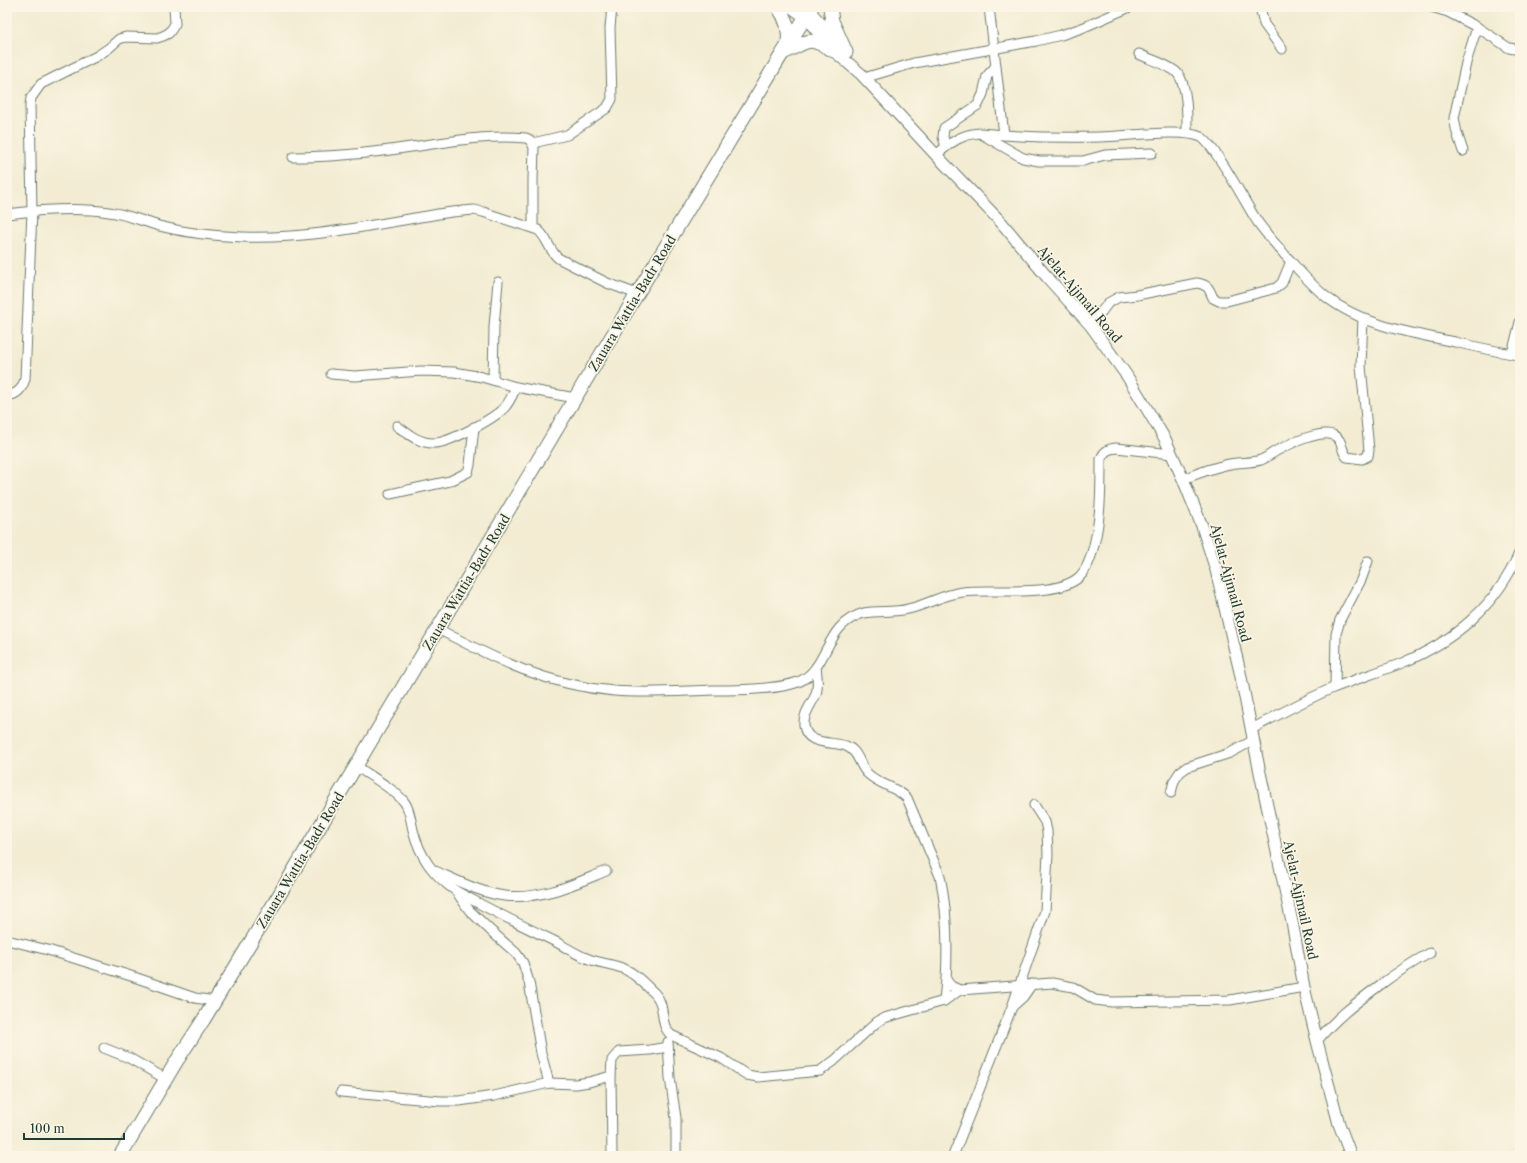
<svg xmlns="http://www.w3.org/2000/svg" width="1527" height="1163" font-family="'Libre Caslon Text',serif">
	<style>
		.lines { fill: none; stroke-linecap: round; stroke-linejoin: round }
		.minor-casing { stroke: #697a6c; stroke-width: 11 }
		.major-casing { stroke: #697a6c; stroke-width: 13 }
		.highway-casing { stroke: #697a6c; stroke-width: 15 }
		.minor { stroke: #fff; stroke-width: 9 }
		.major { stroke: #fff; stroke-width: 11 }
		.highway { stroke: #fff; stroke-width: 13 }
		.labels { text-anchor: middle; dominant-baseline: central; stroke-width: 3.5; stroke-linejoin: round; paint-order: stroke }
		.street-label { font-size: 13px; fill: #1f3d34; stroke: #fcf5e5 }
	</style>
	<rect width="100%" height="100%" fill="#fcf5e5"/>
	<filter id="ink" filterUnits="userSpaceOnUse"><feTurbulence type="fractalNoise" baseFrequency=".025" numOctaves="2"/><feDisplacementMap in="SourceGraphic" scale="8" xChannelSelector="R" yChannelSelector="G"/><feConvolveMatrix kernelMatrix="1 2 1 2 8 2 1 2 1" color-interpolation-filters="sRGB"/></filter>
	<filter id="wash" filterUnits="userSpaceOnUse"><feTurbulence type="fractalNoise" baseFrequency=".012" numOctaves="4" result="noise"/><feDisplacementMap in="SourceGraphic" scale="16" xChannelSelector="R" yChannelSelector="G"/><feGaussianBlur stdDeviation="0.9" result="paint"/><feColorMatrix in="noise" values="0 0 0 0 0 0 0 0 0 0 0 0 0 0 0 0 0 1.4 0 .05"/><feComposite in="paint" operator="in"/></filter>
	<g filter="url(#wash)">
		<rect width="100%" height="100%" fill="#f3ecd3"/>
	</g>
	<g filter="url(#ink)">
		<g class="lines">
			<g class="minor-casing">
				<g id="minor">
					<path d="M989,7L1004,135"/>
					<path d="M1260,7L1264,24L1282,49"/>
					<path d="M1431,7L1448,12L1477,27L1509,48L1520,50"/>
					<path d="M1139,54C1149,59 1172,66 1178,74C1188,87 1187,118 1187,133"/>
					<path d="M864,78L914,63L1036,41L1061,35L1082,28L1130,7"/>
					<path d="M983,135L1023,158L1039,161H1083L1105,155L1152,153"/>
					<path d="M533,143L567,135L607,108L612,99L610,28L612,7"/>
					<path d="M946,147L943,137L944,128L978,105L983,94L987,76L996,66"/>
					<path d="M1463,151L1457,133L1454,118L1466,63L1477,27"/>
					<path d="M936,155C950,143 961,134 980,133C1020,137 1060,138 1100,137C1123,137 1182,128 1201,137C1214,144 1245,202 1255,218C1263,231 1275,243 1285,255C1298,269 1310,284 1325,296C1361,325 1410,333 1455,342C1476,347 1498,352 1520,355"/>
					<path d="M293,157C332,157 372,153 411,147C449,142 487,134 526,138L530,140L534,147L533,180V227"/>
					<path d="M7,214C40,210 76,207 109,212C126,214 142,221 159,226C186,233 214,236 242,237C313,240 383,222 452,212L474,210L483,212L538,230C547,237 549,250 558,258L607,283L637,294"/>
					<path d="M1091,326L1108,303L1119,297L1137,295L1197,283C1208,285 1209,288 1213,298L1219,301H1227L1276,288L1282,283L1291,261"/>
					<path d="M1512,354L1520,322"/>
					<path d="M331,374L355,376L421,371L454,372L482,377L516,387L575,398"/>
					<path d="M493,380L494,326L498,282"/>
					<path d="M7,396C18,394 22,389 25,379L32,211L30,105L31,98L41,84L97,56L109,48L119,39L126,37L157,38L163,36L169,33L175,24L174,7"/>
					<path d="M397,426C408,434 419,443 433,443C448,444 493,419 504,408C510,402 513,394 516,387"/>
					<path d="M1183,479C1199,473 1214,467 1230,464C1240,462 1251,463 1261,460C1268,457 1273,452 1280,449C1291,443 1321,430 1333,435C1344,440 1340,450 1347,457L1362,459L1368,456L1369,450L1361,366L1363,318"/>
					<path d="M390,494L450,481L468,472L470,465L474,427"/>
					<path d="M438,629C497,660 546,685 614,691C647,694 680,691 713,690C736,690 777,690 798,682C830,669 823,624 864,613C878,610 894,613 908,609C927,605 943,594 963,592C993,588 1062,599 1082,574C1086,569 1089,562 1091,556C1101,524 1101,492 1101,459C1104,451 1108,449 1116,448L1172,454"/>
					<path d="M816,667C817,676 819,685 816,694C812,704 803,713 804,725C806,746 832,741 846,746C859,751 859,766 868,774C880,785 896,787 907,798L940,876C947,909 948,946 946,980L951,986L960,990L1052,983L1073,987L1095,1000L1112,1002L1230,1000L1304,987"/>
					<path d="M1335,687L1336,634L1340,620L1361,580L1368,561"/>
					<path d="M1252,729C1279,714 1305,700 1333,688C1356,679 1379,672 1402,663C1455,641 1498,604 1520,551"/>
					<path d="M356,766C370,776 396,790 405,803C410,810 411,822 413,830C420,857 433,875 456,891C488,909 521,925 554,941C564,946 574,953 584,957C596,963 609,963 622,968C633,972 643,982 651,990C669,1005 657,1022 671,1035L721,1058L747,1075L758,1077L820,1071L834,1061L877,1022L884,1018L944,1001L960,990"/>
					<path d="M1171,793L1174,781L1180,772L1187,767L1230,753L1254,740"/>
					<path d="M435,871C458,881 481,893 505,896C541,900 574,884 606,871"/>
					<path d="M458,894L469,910L491,931L516,953L523,963L529,982L541,1053L549,1083"/>
					<path d="M7,940L48,950L134,977L195,998L215,1001"/>
					<path d="M944,1001L946,980"/>
					<path d="M1013,1006L1023,997L1032,984"/>
					<path d="M1317,1041C1335,1019 1353,1005 1376,988C1393,975 1411,963 1430,953"/>
					<path d="M668,1042L670,1078L676,1118V1156"/>
					<path d="M104,1048L129,1058L166,1079"/>
					<path d="M611,1076L612,1156"/>
					<path d="M341,1092L440,1101H459L494,1096L549,1083L576,1084L589,1082L611,1076L612,1060L619,1052L650,1050L668,1047"/>
					<path d="M953,1156L1012,1007L1045,911L1048,854L1047,831L1045,822L1034,805"/>
				</g>
			</g>
			<g class="major-casing">
				<g id="major">
					<path d="M791,7L805,17L834,51L861,74L936,155L1001,222L1047,277L1091,326L1127,376L1165,439L1183,479L1202,526L1216,570L1240,672L1259,768L1293,927L1304,987L1317,1041L1339,1124L1351,1156"/>
					<path d="M813,15L842,47"/>
				</g>
			</g>
			<g class="highway-casing">
				<g id="highway">
					<path d="M778,7C786,18 790,30 788,44"/>
					<path d="M830,7L832,21L846,52"/>
					<path d="M783,53C810,41 806,35 834,51"/>
					<path d="M120,1156L176,1062L204,1019L275,902L637,294L782,54L812,7"/>
				</g>
			</g>
			<use href="#minor" class="minor"/>
			<use href="#major" class="major"/>
			<use href="#highway" class="highway"/>
		</g>
	</g>
	<g class="labels">
		<g class="street-label">
			<text transform="translate(1080 294) rotate(50)">Ajelat-Ajjmail Road</text>
			<text transform="translate(632 303) rotate(-59)">Zauara Wattia-Badr Road</text>
			<text transform="translate(466 582) rotate(-59)">Zauara Wattia-Badr Road</text>
			<text transform="translate(1231 583) rotate(75)">Ajelat-Ajjmail Road</text>
			<text transform="translate(300 860) rotate(-59)">Zauara Wattia-Badr Road</text>
			<text transform="translate(1301 900) rotate(78)">Ajelat-Ajjmail Road</text>
		</g>
	</g>
	<rect width="1527" height="1163" fill="none" stroke="#fcf5e5" stroke-width="24"/>
	<path d="M24 1133v6h100v-6" fill="none" stroke="#1f3d34" stroke-width="2"/>
	<text x="30" y="1133" font-size="12" fill="#1f3d34" stroke="#fcf5e5" stroke-width="3" paint-order="stroke">100 m</text>
</svg>
